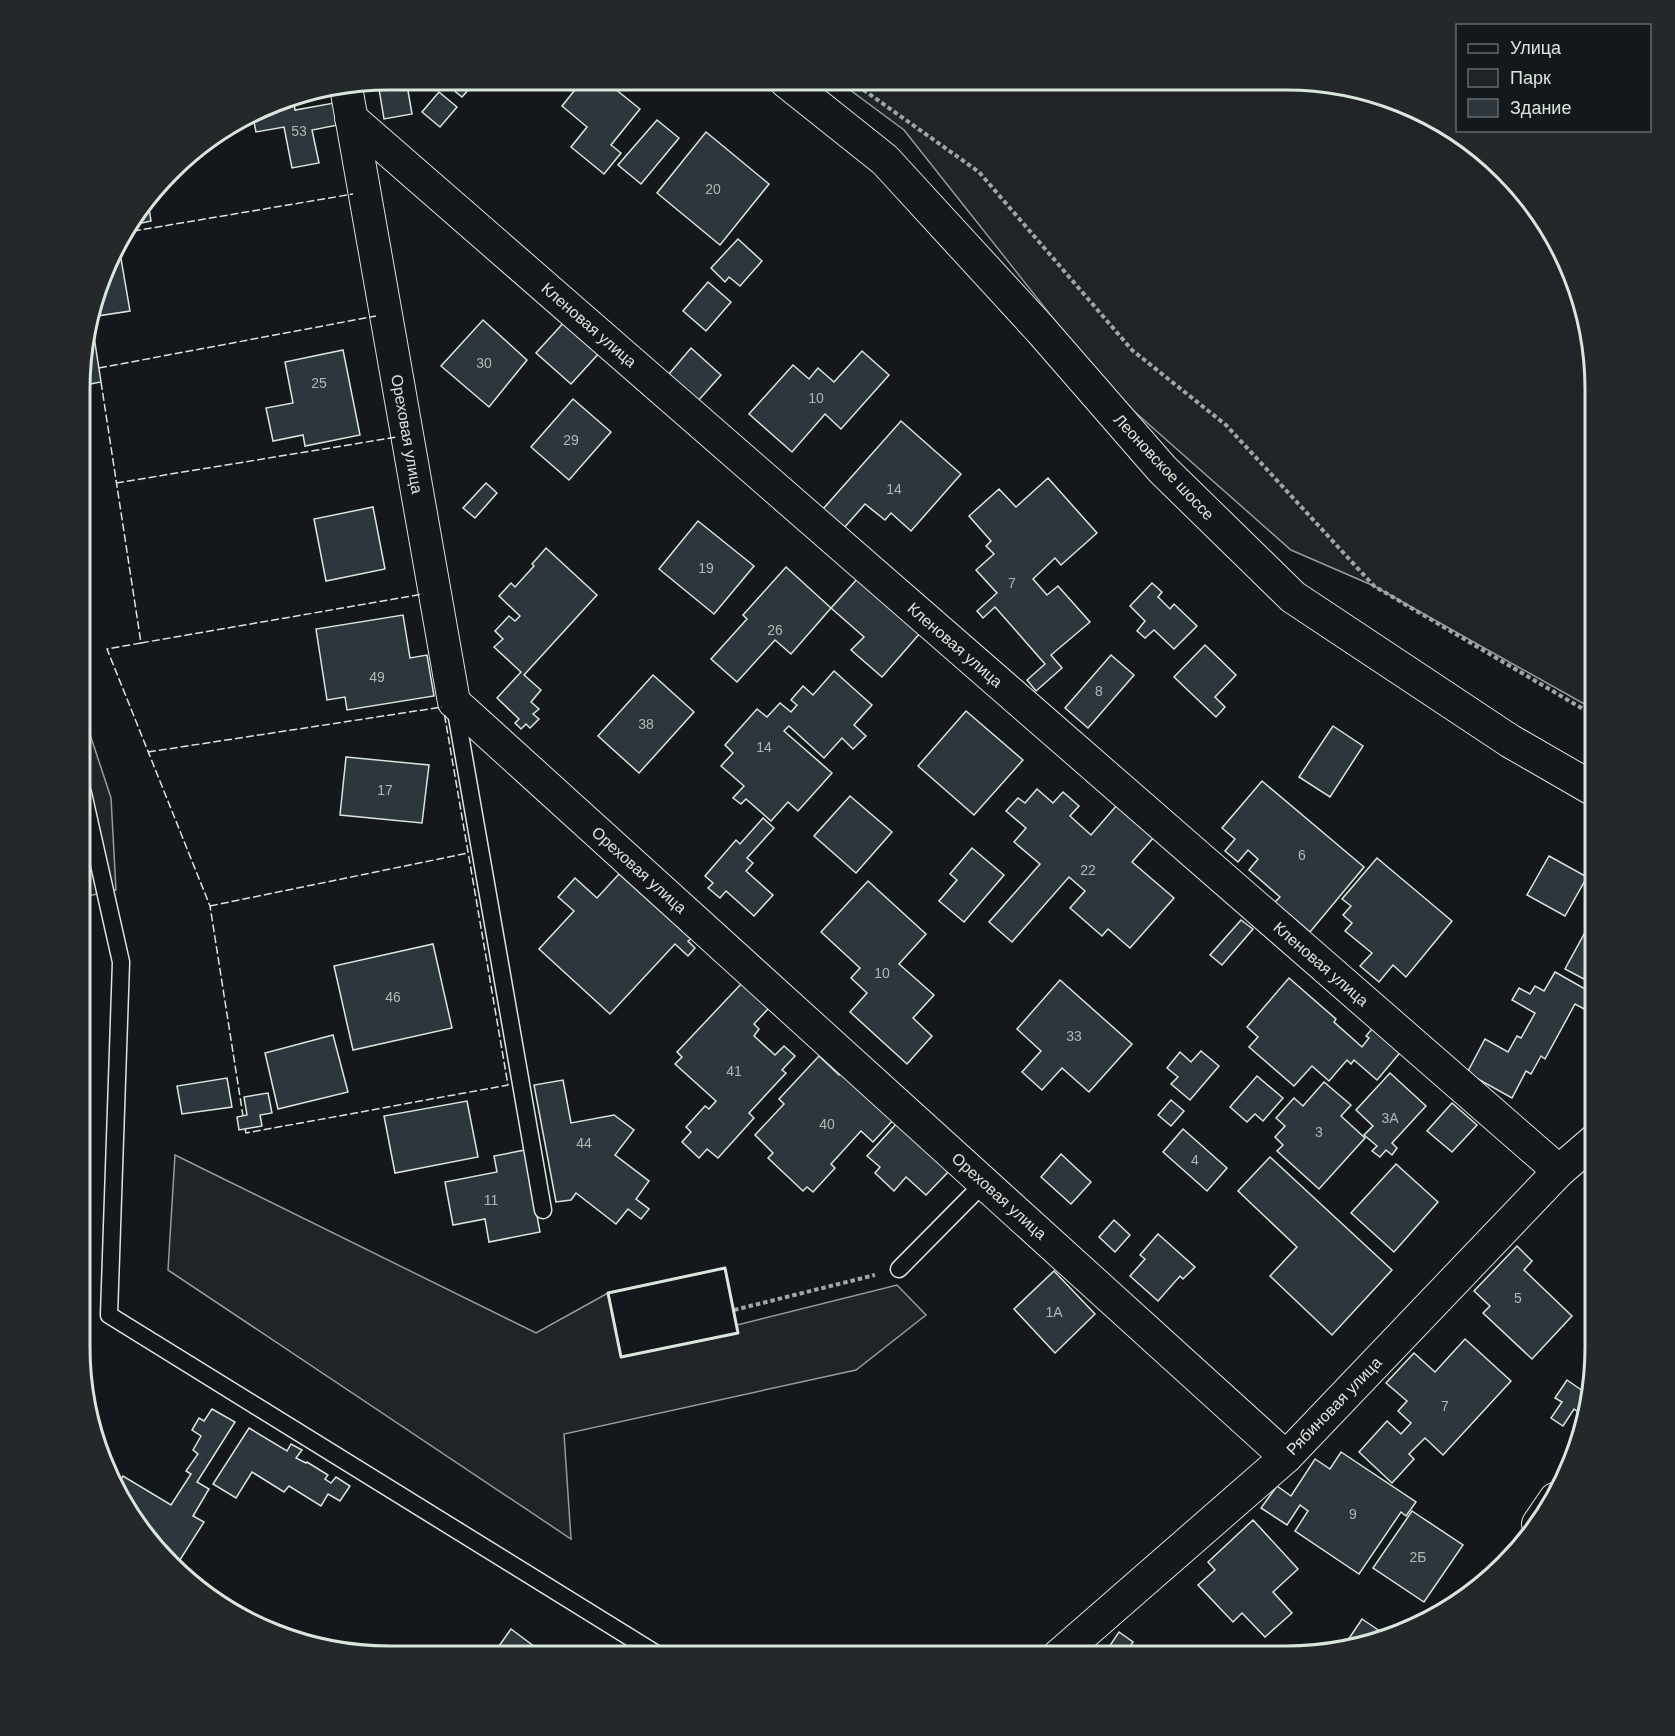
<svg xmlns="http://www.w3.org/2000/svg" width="1675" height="1736" font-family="Helvetica,sans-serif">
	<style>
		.green { fill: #202428; stroke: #939e99; stroke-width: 1.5 }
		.building { fill: #2c363c; stroke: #d8e6dc; stroke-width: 1.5 }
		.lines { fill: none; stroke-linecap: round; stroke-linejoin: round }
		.service-casing { stroke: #d8e6dc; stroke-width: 19 }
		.minor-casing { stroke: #d8e6dc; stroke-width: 34 }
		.secondary-casing { stroke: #d8e6dc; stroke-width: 35 }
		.path { stroke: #9da8a2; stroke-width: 4; stroke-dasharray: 4.5 3; stroke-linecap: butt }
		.service { stroke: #14181c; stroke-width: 16 }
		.minor { stroke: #14181c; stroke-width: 32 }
		.secondary { stroke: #14181c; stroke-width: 33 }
		.fence { stroke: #d8e6dc; stroke-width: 1.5; stroke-dasharray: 8 3; stroke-linecap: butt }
		.wall { stroke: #d8e6dc; stroke-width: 3 }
		.labels { text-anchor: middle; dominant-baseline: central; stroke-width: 4.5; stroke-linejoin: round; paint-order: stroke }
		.number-label { font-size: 14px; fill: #adbab4 }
		.street-label { font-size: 16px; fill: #d8e6dc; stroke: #14181c }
		.rim { fill: none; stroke: #d8e6dc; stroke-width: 3 }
	</style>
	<rect width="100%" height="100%" fill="#14181c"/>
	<g class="green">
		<path d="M838,81L1326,82L1441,121L1505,170L1543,217L1579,290L1595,369V710L1374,586L1291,550L1110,390L904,130Z"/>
		<path d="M83,713L111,798L116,890L83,897Z"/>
		<path d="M175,1155L536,1333L608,1293L621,1357L738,1333L737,1325L897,1285L926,1315L856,1370L564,1434L571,1539L168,1270Z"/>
	</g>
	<g class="building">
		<path d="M441,80H477L462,97Z"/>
		<path d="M583,80H604L640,109L611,145L621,153L604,174L571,147L587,127L562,106Z"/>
		<path d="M407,85L412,114L384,119L379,89Z"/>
		<path d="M439,92L457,107L440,127L422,112Z"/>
		<path d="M293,95L295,110L334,103L338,125L312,130L319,163L292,168L284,127L256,132L253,117Z"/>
		<path d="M657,120L679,138L641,184L618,165Z"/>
		<path d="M706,132L769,184L720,245L657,193Z"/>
		<path d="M148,202L151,221L128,226Z"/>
		<path d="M738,239L762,261L740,286L729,277L725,282L711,268Z"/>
		<path d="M119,247L130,311L91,317L101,382L85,385V329L116,248Z"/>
		<path d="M708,282L731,302L706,331L683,311Z"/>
		<path d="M483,320L527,360L489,407L441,366Z"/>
		<path d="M566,320L601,351L571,384L536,353Z"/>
		<path d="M691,348L721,375L698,401L669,374Z"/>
		<path d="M343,350L360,435L305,446L303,435L273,441L266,408L293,403L285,362Z"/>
		<path d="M862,351L889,375L841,429L825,414L792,452L749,414L793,365L809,379L818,368L834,382Z"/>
		<path d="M573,399L611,432L569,480L531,447Z"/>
		<path d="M901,421L961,474L911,531L891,513L885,520L865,504L844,528L823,509Z"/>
		<path d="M1048,478L1097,533L1061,565L1055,558L1033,579L1047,595L1058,586L1090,622L1051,655L1062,668L1036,691L1027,680L1045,664L995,607L983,618L977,611L997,593L976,570L994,554L986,546L991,541L969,516L999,489L1016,507Z"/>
		<path d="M486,483L497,493L475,518L463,508Z"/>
		<path d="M373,507L385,569L326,581L314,519Z"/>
		<path d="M698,521L754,566L714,614L659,569Z"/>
		<path d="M546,548L597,595L524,675L541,690L531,702L539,709L533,714L539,719L530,728L526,724L521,729L515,723L519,719L497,698L521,672L494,647L503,639L495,631L509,616L515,621L520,616L499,596L511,583L515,587L534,566L532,564Z"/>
		<path d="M786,567L831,608L791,654L775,640L737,682L711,659L747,619L743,615Z"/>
		<path d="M859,577L921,632L882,677L851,650L864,637L831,608Z"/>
		<path d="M1152,583L1162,592L1158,597L1170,609L1174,604L1197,626L1174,649L1154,630L1145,638L1137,631L1145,621L1130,606Z"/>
		<path d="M403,615L410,658L427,655L434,696L347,710L345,697L327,700L316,629Z"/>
		<path d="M1205,645L1236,675L1215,697L1225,707L1216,717L1174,677Z"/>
		<path d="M1111,655L1134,675L1088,728L1065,708Z"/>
		<path d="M834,671L872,705L854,725L866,736L853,749L842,738L824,758L789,726L784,731L832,773L798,811L788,802L771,821L746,799L741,804L733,798L744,786L721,766L733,753L725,745L757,709L767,717L780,703L791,712L797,705L791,700L803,686L813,695Z"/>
		<path d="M653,675L694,712L639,773L598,736Z"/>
		<path d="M966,711L1023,760L974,815L918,766Z"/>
		<path d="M1333,726L1363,746L1330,797L1299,777Z"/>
		<path d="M346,757L429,765L422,823L340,815Z"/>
		<path d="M1262,781L1364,867L1310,932L1275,902L1280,897L1249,870L1258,859L1248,850L1238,862L1225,851L1235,839L1222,828Z"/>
		<path d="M1037,789L1053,803L1063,792L1079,806L1070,816L1091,835L1117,805L1154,837L1132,862L1174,898L1130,948L1108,929L1102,936L1070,908L1085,891L1069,877L1012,942L989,922L1040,864L1014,842L1026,828L1006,811L1018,798L1025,803Z"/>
		<path d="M850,796L892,832L856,873L814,836Z"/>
		<path d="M763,818L774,828L747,858L753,863L746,871L773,895L754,916L726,891L720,898L708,888L713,883L705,876L736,840L740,844Z"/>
		<path d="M972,848L1004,875L964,922L939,901L957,880L950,874Z"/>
		<path d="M1549,856L1587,877L1565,916L1527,895Z"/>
		<path d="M1377,858L1452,921L1406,977L1393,965L1379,982L1360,966L1372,953L1345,931L1352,923L1343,915L1351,906L1342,899Z"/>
		<path d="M619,874L691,939L688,941L695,948L688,956L675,944L610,1014L539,949L574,911L558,897L575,878L597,898Z"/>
		<path d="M868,881L926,934L899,964L934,995L913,1018L932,1036L907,1064L850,1012L867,993L851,978L860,968L821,932Z"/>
		<path d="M1594,916L1595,917V985L1565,969Z"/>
		<path d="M1241,920L1253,929L1222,965L1210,955Z"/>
		<path d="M433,944L452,1028L353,1050L334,966Z"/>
		<path d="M1555,972L1594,994L1586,1010L1575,1004L1545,1059L1541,1056L1531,1074L1526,1071L1512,1098L1467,1073L1485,1039L1508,1052L1517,1036L1521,1038L1535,1013L1512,1000L1519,988L1530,994L1535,986L1544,991Z"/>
		<path d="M1289,978L1336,1019L1334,1022L1362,1047L1369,1038L1366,1036L1376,1024L1404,1048L1377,1080L1354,1060L1351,1064L1347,1060L1329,1081L1312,1066L1294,1086L1249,1047L1258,1037L1247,1027Z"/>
		<path d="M1060,980L1132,1044L1089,1092L1062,1068L1042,1090L1022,1072L1041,1051L1017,1029Z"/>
		<path d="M742,983L769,1008L754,1024L759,1029L754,1036L775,1055L784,1046L795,1056L782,1070L786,1073L749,1113L754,1118L718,1158L707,1149L699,1158L682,1142L691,1132L686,1127L705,1106L709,1109L716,1101L675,1064L682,1057L677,1052Z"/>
		<path d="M333,1035L348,1092L278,1109L265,1053Z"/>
		<path d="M1201,1051L1219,1066L1190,1100L1171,1084L1178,1077L1167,1068L1180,1052L1191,1062Z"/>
		<path d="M819,1056L839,1075L842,1071L896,1117L873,1142L861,1131L831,1164L835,1168L813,1192L807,1187L803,1191L768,1158L773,1153L755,1135L784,1104L779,1099Z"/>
		<path d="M1390,1073L1426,1106L1392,1143L1397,1148L1392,1155L1386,1150L1380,1157L1372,1151L1377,1146L1364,1135L1373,1126L1356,1110Z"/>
		<path d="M1257,1076L1283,1098L1263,1121L1255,1114L1247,1122L1230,1107Z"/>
		<path d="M227,1078L232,1107L182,1114L177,1086Z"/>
		<path d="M1595,1078V1095L1586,1085Z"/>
		<path d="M563,1080L571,1123L614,1115L634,1130L615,1155L649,1181L636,1199L649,1209L641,1219L628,1209L616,1224L576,1193L571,1200L556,1202L534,1085Z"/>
		<path d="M1324,1082L1351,1105L1341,1116L1365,1138L1319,1189L1277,1151L1283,1145L1275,1137L1285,1126L1276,1118L1294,1098L1303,1106Z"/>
		<path d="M268,1093L272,1113L260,1115L262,1126L239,1130L237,1117L247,1115L244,1097Z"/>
		<path d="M1171,1100L1184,1111L1171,1126L1158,1115Z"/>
		<path d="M467,1101L478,1157L395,1173L384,1116Z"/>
		<path d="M1452,1103L1477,1125L1452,1152L1427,1131Z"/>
		<path d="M897,1123L952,1168L926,1195L906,1177L894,1191L875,1173L880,1167L867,1156Z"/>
		<path d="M1183,1129L1227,1168L1207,1191L1163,1152Z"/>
		<path d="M525,1150L540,1232L489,1242L485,1219L453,1225L445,1182L497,1172L494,1156Z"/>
		<path d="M1061,1154L1091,1182L1071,1204L1041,1177Z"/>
		<path d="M1270,1157L1392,1270L1332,1335L1270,1276L1297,1247L1238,1191Z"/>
		<path d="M1396,1164L1438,1202L1394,1252L1351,1213Z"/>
		<path d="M1595,1164V1179L1587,1170Z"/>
		<path d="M1114,1220L1130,1235L1115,1252L1099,1237Z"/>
		<path d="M1158,1234L1195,1267L1183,1279L1180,1276L1158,1301L1130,1276L1145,1259L1140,1255Z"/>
		<path d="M1517,1246L1532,1261L1524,1270L1572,1316L1532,1359L1483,1313L1490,1306L1474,1291Z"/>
		<path d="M1054,1271L1095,1314L1055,1353L1014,1309Z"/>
		<path d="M1465,1339L1511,1381L1443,1455L1425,1438L1409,1454L1414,1459L1392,1483L1359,1452L1387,1421L1401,1434L1411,1423L1398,1411L1407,1401L1386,1383L1414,1353L1435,1372Z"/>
		<path d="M1567,1380L1590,1396L1589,1405L1582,1415L1574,1409L1563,1426L1551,1418L1562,1402L1555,1398Z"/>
		<path d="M212,1409L235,1422L197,1482L209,1489L193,1516L204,1522L178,1563L160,1551L132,1519L113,1481L118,1484L123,1476L171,1505L191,1474L186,1471L198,1454L193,1450L201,1436L192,1430L199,1418L204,1421Z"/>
		<path d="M249,1428L287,1451L291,1444L302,1450L296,1458L306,1463L307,1462L328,1475L325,1479L331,1483L336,1477L350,1486L340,1501L328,1494L321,1506L289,1486L284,1492L252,1472L236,1498L213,1484Z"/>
		<path d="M1341,1452L1416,1502L1406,1516L1401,1512L1359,1574L1295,1531L1308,1511L1300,1505L1287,1525L1261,1508L1277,1486L1291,1496L1315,1459L1330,1469Z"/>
		<path d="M1412,1511L1463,1545L1424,1602L1373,1568Z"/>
		<path d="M1253,1520L1298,1569L1273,1592L1292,1613L1265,1637L1242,1613L1233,1622L1198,1585L1215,1570L1208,1562Z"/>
		<path d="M1362,1619L1390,1638L1385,1640L1342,1649Z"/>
		<path d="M511,1629L547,1656H492Z"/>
		<path d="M1119,1632L1133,1642L1128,1650L1137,1656H1103Z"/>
	</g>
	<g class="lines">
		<g class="service-casing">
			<g id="service">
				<path d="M455,706L543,1210"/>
				<path d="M83,793L121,962L109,1315L660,1656"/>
				<path d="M899,1269L984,1183"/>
			</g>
		</g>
		<g class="minor-casing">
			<g id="minor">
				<path d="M346,87L454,702L1286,1457"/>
				<path d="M351,118L1559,1171"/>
				<path d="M1538,1524L1555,1499"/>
				<path d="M1058,1656L1286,1457L1559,1171L1595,1140"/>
			</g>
		</g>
		<g class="secondary-casing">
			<path id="secondary" d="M786,81L885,160L1041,330L1162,469L1293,597L1510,741L1595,790"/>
		</g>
		<g class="path">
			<path d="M851,81L979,172L1132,350L1226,425L1374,586L1595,716"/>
			<path d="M734,1310L875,1275"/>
		</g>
		<use href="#service" class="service"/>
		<use href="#minor" class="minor"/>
		<use href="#secondary" class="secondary"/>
		<g class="fence">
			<path d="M293,97L335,89"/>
			<path d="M122,233L353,194"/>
			<path d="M99,368L376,316"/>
			<path d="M101,382L141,643L107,649L210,906L243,1116"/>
			<path d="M116,483L397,437"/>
			<path d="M141,643L423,594"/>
			<path d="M148,752L442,707"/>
			<path d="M210,906L468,853"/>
			<path d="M245,1129L246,1133L508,1085L444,712"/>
		</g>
		<path class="wall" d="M725,1268L738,1333L621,1357L608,1293Z"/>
	</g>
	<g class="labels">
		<g class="number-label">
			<text x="299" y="131">53</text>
			<text x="713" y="189">20</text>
			<text x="484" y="363">30</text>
			<text x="319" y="383">25</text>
			<text x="816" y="398">10</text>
			<text x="571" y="440">29</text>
			<text x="894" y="489">14</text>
			<text x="706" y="568">19</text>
			<text x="1012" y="583">7</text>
			<text x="775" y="630">26</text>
			<text x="377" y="677">49</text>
			<text x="1099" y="691">8</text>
			<text x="646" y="724">38</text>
			<text x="764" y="747">14</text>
			<text x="385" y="790">17</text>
			<text x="1302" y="855">6</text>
			<text x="1088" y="870">22</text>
			<text x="882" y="973">10</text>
			<text x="393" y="997">46</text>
			<text x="1074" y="1036">33</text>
			<text x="734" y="1071">41</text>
			<text x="1390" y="1118">3А</text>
			<text x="827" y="1124">40</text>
			<text x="1319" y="1132">3</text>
			<text x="584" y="1143">44</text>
			<text x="1195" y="1160">4</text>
			<text x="491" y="1200">11</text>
			<text x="1518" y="1298">5</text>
			<text x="1054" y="1312">1А</text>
			<text x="1445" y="1406">7</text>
			<text x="1353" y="1514">9</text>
			<text x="1418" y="1557">2Б</text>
		</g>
		<g class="street-label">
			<text transform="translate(589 325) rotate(41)">Кленовая улица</text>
			<text transform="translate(407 434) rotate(80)">Ореховая улица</text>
			<text transform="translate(1164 467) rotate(47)">Леоновское шоссе</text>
			<text transform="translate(955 645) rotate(41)">Кленовая улица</text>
			<text transform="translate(639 870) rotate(42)">Ореховая улица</text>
			<text transform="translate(1321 964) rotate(41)">Кленовая улица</text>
			<text transform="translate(999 1196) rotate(42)">Ореховая улица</text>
			<text transform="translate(1334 1406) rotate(-46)">Рябиновая улица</text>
		</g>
	</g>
	<path d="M0 0H1675V1736H0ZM389 90H1286A299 299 0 0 1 1585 389V1347A299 299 0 0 1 1286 1646H389A299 299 0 0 1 90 1347V389A299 299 0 0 1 389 90Z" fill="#24282b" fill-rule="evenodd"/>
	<path class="rim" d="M389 90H1286A299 299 0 0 1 1585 389V1347A299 299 0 0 1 1286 1646H389A299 299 0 0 1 90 1347V389A299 299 0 0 1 389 90Z"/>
	<rect x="1456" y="24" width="195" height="108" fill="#14181c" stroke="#626a69" stroke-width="1.5"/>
	<rect x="1468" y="44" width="30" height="9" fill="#14181c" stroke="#626a69" stroke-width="1.5"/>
	<text x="1510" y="54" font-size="18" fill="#d8e6dc">Улица</text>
	<rect x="1468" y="69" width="30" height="18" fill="#202428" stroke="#626a69" stroke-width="1.5"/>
	<text x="1510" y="84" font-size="18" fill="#d8e6dc">Парк</text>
	<rect x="1468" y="99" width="30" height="18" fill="#2c363c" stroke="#626a69" stroke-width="1.5"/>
	<text x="1510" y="114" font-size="18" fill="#d8e6dc">Здание</text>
</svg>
